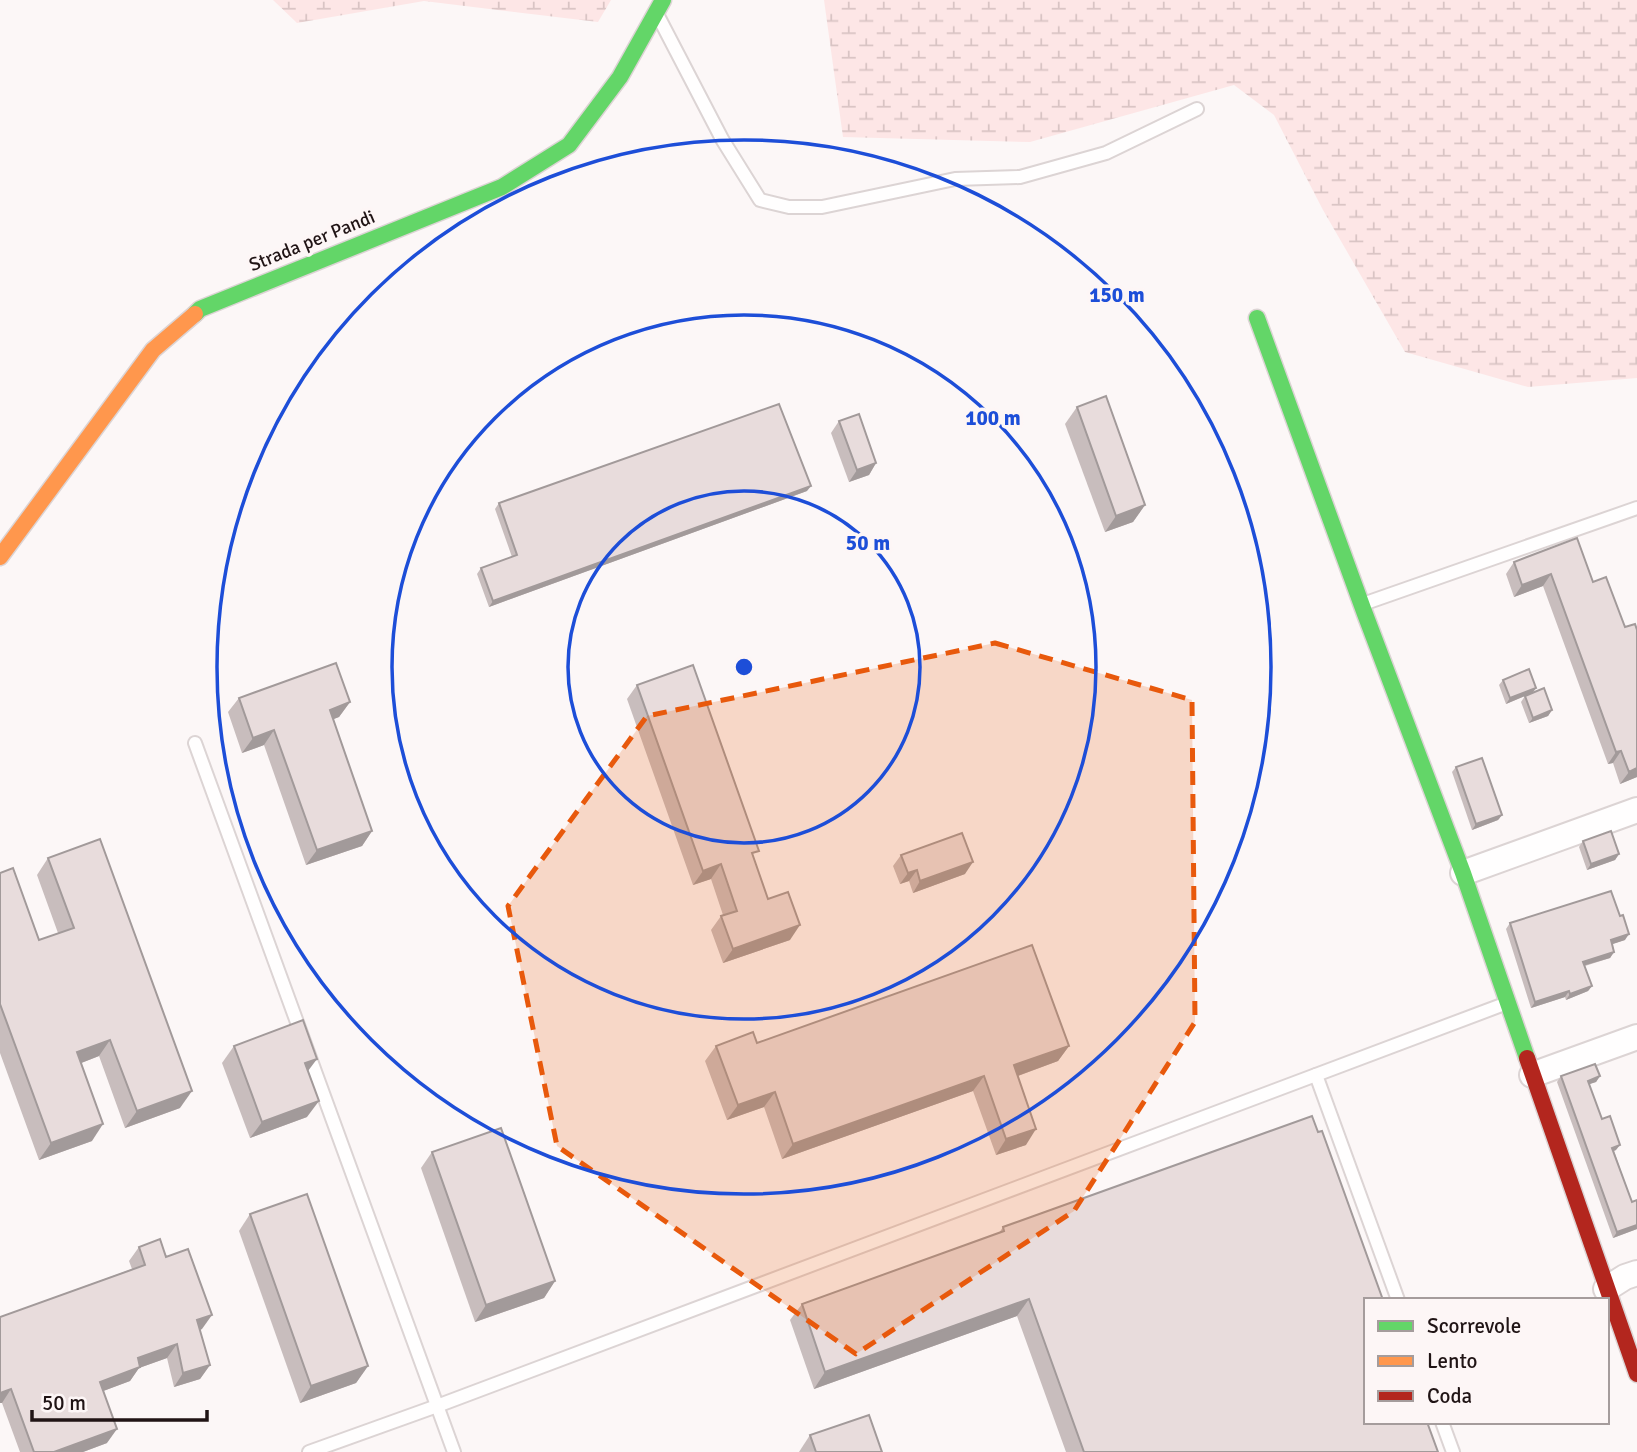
<svg xmlns="http://www.w3.org/2000/svg" width="1637" height="1452" font-family="Signika,sans-serif">
	<style>
		.wetland { fill: url(#wetland-marsh) }
		.lines { fill: none; stroke-linecap: round; stroke-linejoin: round }
		.lane-casing { stroke: #dcd4d4; stroke-width: 16 }
		.street-casing { stroke: #dcd4d4; stroke-width: 28 }
		.fast-casing { stroke: #dcd4d4; stroke-width: 19 }
		.slow-casing { stroke: #dcd4d4; stroke-width: 19 }
		.jam-casing { stroke: #dcd4d4; stroke-width: 19 }
		.lane { stroke: #fffefe; stroke-width: 12 }
		.street { stroke: #fffefe; stroke-width: 24 }
		.fast { stroke: #63d668; stroke-width: 16 }
		.slow { stroke: #ff974d; stroke-width: 16 }
		.jam { stroke: #b3261e; stroke-width: 16 }
		.wall { fill: #c8bdbd }
		.shaded-wall { fill: #a29a9a }
		.building { fill: #e8dcdc; stroke: #a29a9a; stroke-width: 2 }
		.marked { fill: #e8590c; fill-opacity: 0.2; stroke: #e8590c; stroke-width: 5; stroke-dasharray: 14 9; stroke-linejoin: round }
		.ring { fill: none; stroke: #1d4ed8; stroke-width: 3.5 }
		.labels { text-anchor: middle; dominant-baseline: central; stroke-width: 7; stroke-linejoin: round; paint-order: stroke }
		.street-label { font-size: 19px; fill: #201415; stroke: #fdf6f6 }
		.centre { fill: #1d4ed8; stroke: #fdf6f6; stroke-width: 3.5 }
		.ring-label { font-size: 21px; text-anchor: middle; font-weight: bold; fill: #1d4ed8; stroke: #fdf6f6; stroke-width: 7; stroke-linejoin: round; paint-order: stroke }
	</style>
	<defs>
		<pattern id="wetland-marsh" width="20" height="14" patternUnits="userSpaceOnUse" patternTransform="scale(1.75)"><rect width="20" height="14" fill="#fde6e6"/><path d="M1 5h8M5 5V1M11 12h8M15 12V8" fill="none" stroke="#d9c4c4"/></pattern>
	</defs>
	<rect width="100%" height="100%" fill="#fcf7f7"/>
	<g class="wetland">
		<path d="M273,0H611L598,22L424,1L297,23Z"/>
		<path d="M824,0H1637V378L1528,387L1405,352L1323,210L1274,115L1234,85L1030,142L843,137Z"/>
	</g>
	<g class="lines">
		<g class="lane-casing">
			<g id="lane">
				<path d="M658,16L722,139L760,200L789,207H822L955,179L1020,177L1106,153L1197,109"/>
				<path d="M1363,604L1637,508"/>
				<path d="M195,743L454,1452"/>
				<path d="M1316,1075L1398,1300"/>
				<path d="M1442,1422L1453,1452"/>
				<path d="M309,1452L437,1406L1507,1003"/>
			</g>
		</g>
		<g class="street-casing">
			<g id="street">
				<path d="M1463,873L1637,810"/>
				<path d="M1532,1075L1637,1037"/>
				<path d="M1606,1289L1625,1277L1637,1273"/>
			</g>
		</g>
		<g class="fast-casing">
			<g id="fast">
				<path d="M195,314L200,309L502,187L569,145L620,77L663,0"/>
				<path d="M1257,318L1365,614L1463,873L1527,1058"/>
			</g>
		</g>
		<g class="slow-casing">
			<path id="slow" d="M0,557L153,350L195,314"/>
		</g>
		<g class="jam-casing">
			<path id="jam" d="M1527,1058L1637,1374"/>
		</g>
		<use href="#lane" class="lane"/>
		<use href="#street" class="street"/>
		<use href="#fast" class="fast"/>
		<use href="#slow" class="slow"/>
		<use href="#jam" class="jam"/>
	</g>
	<g class="wall">
		<path d="M1077,407L1145,505L1133,522L1105,532L1065,424Z"/>
		<path d="M839,421L876,463L869,475L849,482L831,433Z"/>
		<path d="M807,491L489,607L477,574L481,568L512,557L495,509L499,503Z"/>
		<path d="M1577,538L1637,777L1620,784L1613,763L1608,764L1543,586L1514,597L1506,574L1514,562Z"/>
		<path d="M1503,680L1536,688L1533,693L1552,710L1548,716L1529,723L1521,702L1525,696L1506,704L1499,685Z"/>
		<path d="M637,685L754,858L768,899L790,940L723,963L711,930L721,916L723,915L711,879L693,885L627,699Z"/>
		<path d="M239,698L350,702L339,717L333,719L372,831L362,846L306,865L264,745L242,753L228,712Z"/>
		<path d="M1456,767L1502,815L1498,820L1472,830L1452,772Z"/>
		<path d="M1583,841L1619,854L1615,860L1587,870L1579,847Z"/>
		<path d="M901,855L965,874L913,893L909,881L900,884L893,866Z"/>
		<path d="M48,858L180,1108L125,1128L99,1056L81,1063L92,1141L39,1160L0,1053V873L39,940L58,933L37,875Z"/>
		<path d="M1510,923L1625,940L1612,944L1614,952L1610,958L1585,966L1592,986L1588,991L1566,1000L1565,997L1531,1008L1506,929Z"/>
		<path d="M757,1043L1069,1046L1058,1061L1018,1076L1026,1145L996,1155L973,1091L782,1159L764,1107L727,1120L705,1061L716,1046Z"/>
		<path d="M234,1046L308,1071L307,1117L250,1138L222,1063Z"/>
		<path d="M1561,1076H1600L1596,1082L1589,1084L1602,1119L1616,1150L1614,1151L1632,1202L1637,1200V1229L1613,1238L1557,1082Z"/>
		<path d="M432,1152L555,1281L544,1298L475,1322L421,1168Z"/>
		<path d="M250,1214L368,1366L356,1383L300,1403L239,1231Z"/>
		<path d="M1003,1227L1438,1452H1066L1017,1316L814,1389L790,1320L802,1304L999,1233Z"/>
		<path d="M139,1247L166,1257L202,1329L200,1330L210,1365L200,1379L174,1387L167,1358L139,1368L130,1381L103,1391L107,1443L83,1452H20L2,1403H0V1317L132,1269L129,1261Z"/>
		<path d="M810,1435L882,1452H799Z"/>
	</g>
	<g class="shaded-wall">
		<path d="M876,463L869,475L849,482L857,470Z"/>
		<path d="M811,486L807,491L489,607L493,601Z"/>
		<path d="M1145,505L1133,522L1105,532L1116,516Z"/>
		<path d="M1551,574L1543,586L1514,597L1522,585Z"/>
		<path d="M1536,688L1532,693L1506,704L1510,698Z"/>
		<path d="M350,702L339,717L319,725L330,710Z"/>
		<path d="M1552,710L1548,716L1529,723L1533,718Z"/>
		<path d="M274,730L264,745L242,753L253,738Z"/>
		<path d="M1621,751L1613,763L1608,764L1616,752Z"/>
		<path d="M1637,768V777L1620,784L1629,772Z"/>
		<path d="M1502,815L1498,820L1472,830L1476,824Z"/>
		<path d="M372,831L362,846L306,865L317,850Z"/>
		<path d="M1619,854L1615,860L1587,870L1591,864Z"/>
		<path d="M973,862L965,874L913,893L920,881Z"/>
		<path d="M721,864L711,879L693,885L703,871Z"/>
		<path d="M917,870L909,881L900,884L908,873Z"/>
		<path d="M800,925L790,940L723,963L733,949Z"/>
		<path d="M1629,934L1625,940L1607,946L1611,940Z"/>
		<path d="M1614,952L1610,958L1579,967L1583,962Z"/>
		<path d="M1592,986L1588,991L1566,1000L1570,994Z"/>
		<path d="M1569,991L1565,997L1531,1008L1535,1002Z"/>
		<path d="M110,1040L99,1056L66,1069L77,1052Z"/>
		<path d="M1069,1046L1058,1061L1004,1081L1014,1065Z"/>
		<path d="M317,1059L305,1075V1063Z"/>
		<path d="M984,1076L973,1091L782,1159L793,1144Z"/>
		<path d="M1600,1076L1596,1082L1584,1086L1588,1081Z"/>
		<path d="M192,1091L180,1108L125,1128L137,1111Z"/>
		<path d="M775,1092L764,1107L727,1120L738,1105Z"/>
		<path d="M319,1101L307,1117L250,1138L262,1122Z"/>
		<path d="M103,1124L92,1141L39,1160L51,1143Z"/>
		<path d="M1036,1129L1026,1145L996,1155L1006,1139Z"/>
		<path d="M1620,1145L1616,1150L1608,1153L1612,1148Z"/>
		<path d="M1637,1225V1229L1613,1238L1617,1232Z"/>
		<path d="M555,1281L544,1298L475,1322L486,1305Z"/>
		<path d="M1029,1299L1017,1316L814,1389L825,1372Z"/>
		<path d="M212,1315L202,1329L188,1334L197,1320Z"/>
		<path d="M177,1344L167,1358L139,1368L130,1381L90,1396L100,1382L138,1358Z"/>
		<path d="M210,1365L200,1379L174,1387L183,1373Z"/>
		<path d="M368,1366L356,1383L300,1403L311,1386Z"/>
		<path d="M11,1389L2,1403H0V1393Z"/>
		<path d="M117,1429L107,1443L83,1452H54Z"/>
	</g>
	<g class="building">
		<path d="M1106,396L1145,505L1116,516L1077,407Z"/>
		<path d="M779,404L811,486L493,601L481,568L517,555L499,503Z"/>
		<path d="M859,414L876,463L857,470L839,421Z"/>
		<path d="M1577,538L1593,582L1606,577L1625,627L1635,624L1637,630V768L1629,772L1621,751L1616,752L1551,574L1522,585L1514,562Z"/>
		<path d="M336,663L350,702L330,710L372,831L317,850L274,730L253,738L239,698Z"/>
		<path d="M693,665L759,851L752,853L768,899L788,892L800,925L733,949L721,916L737,911L721,864L703,871L637,685Z"/>
		<path d="M1529,669L1536,688L1510,698L1503,680Z"/>
		<path d="M1544,688L1552,710L1533,718L1525,696Z"/>
		<path d="M1482,758L1502,815L1476,824L1456,767Z"/>
		<path d="M1611,831L1619,854L1591,864L1583,841Z"/>
		<path d="M962,833L973,862L920,881L917,870L908,873L901,855Z"/>
		<path d="M100,839L192,1091L137,1111L110,1040L77,1052L103,1124L51,1143L0,1004V873L13,868L39,940L74,928L48,858Z"/>
		<path d="M1611,891L1620,916L1623,915L1629,934L1611,940L1614,952L1583,962L1592,986L1570,994L1569,991L1535,1002L1510,923Z"/>
		<path d="M1032,945L1069,1046L1014,1065L1036,1129L1006,1139L984,1076L793,1144L775,1092L738,1105L716,1046L753,1032L757,1043Z"/>
		<path d="M303,1020L317,1059L305,1063L319,1101L262,1122L234,1046Z"/>
		<path d="M1595,1064L1600,1076L1588,1081L1602,1119L1610,1116L1620,1145L1612,1148L1632,1202L1637,1200V1225L1617,1232L1561,1076Z"/>
		<path d="M1312,1116L1318,1132L1322,1131L1383,1300H1366V1422H1427L1438,1452H1084L1029,1299L825,1372L802,1304L1004,1231L1003,1227Z"/>
		<path d="M501,1128L555,1281L486,1305L432,1152Z"/>
		<path d="M307,1194L368,1366L311,1386L250,1214Z"/>
		<path d="M160,1239L166,1257L188,1249L212,1315L197,1320L210,1365L183,1373L177,1344L138,1358L140,1367L100,1382L117,1429L54,1452H34L11,1389L0,1393V1317L145,1265L139,1247Z"/>
		<path d="M869,1415L882,1452H816L810,1435Z"/>
	</g>
	<path class="marked" d="M995,643L1192,700L1195,1022L1074,1211L856,1354L557,1146L508,906L647,716Z"/>
	<g class="ring">
		<circle cx="744" cy="667" r="176"/>
		<circle cx="744" cy="667" r="352"/>
		<circle cx="744" cy="667" r="527"/>
	</g>
	<g class="labels">
		<g class="street-label">
			<text transform="translate(312 241) rotate(-22)">Strada per Pandi</text>
		</g>
	</g>
	<circle cx="744" cy="667" r="10" class="centre"/>
	<g class="ring-label">
		<text x="1117" y="302">150 m</text>
		<text x="993" y="425">100 m</text>
		<text x="868" y="550">50 m</text>
	</g>
	<rect x="1364" y="1298" width="245" height="126" fill="#fdf6f6" stroke="#a59c9c" stroke-width="2"/>
	<rect x="1378" y="1321" width="35" height="10" fill="#63d668" stroke="#a59c9c" stroke-width="2"/>
	<text x="1427" y="1333" font-size="21" fill="#201415">Scorrevole</text>
	<rect x="1378" y="1356" width="35" height="10" fill="#ff974d" stroke="#a59c9c" stroke-width="2"/>
	<text x="1427" y="1368" font-size="21" fill="#201415">Lento</text>
	<rect x="1378" y="1391" width="35" height="10" fill="#b3261e" stroke="#a59c9c" stroke-width="2"/>
	<text x="1427" y="1403" font-size="21" fill="#201415">Coda</text>
	<path d="M32 1410v10h175v-10" fill="none" stroke="#201415" stroke-width="3.5"/>
	<text x="42" y="1410" font-size="21" fill="#201415" stroke="#fdf6f6" stroke-width="5" paint-order="stroke">50 m</text>
</svg>
